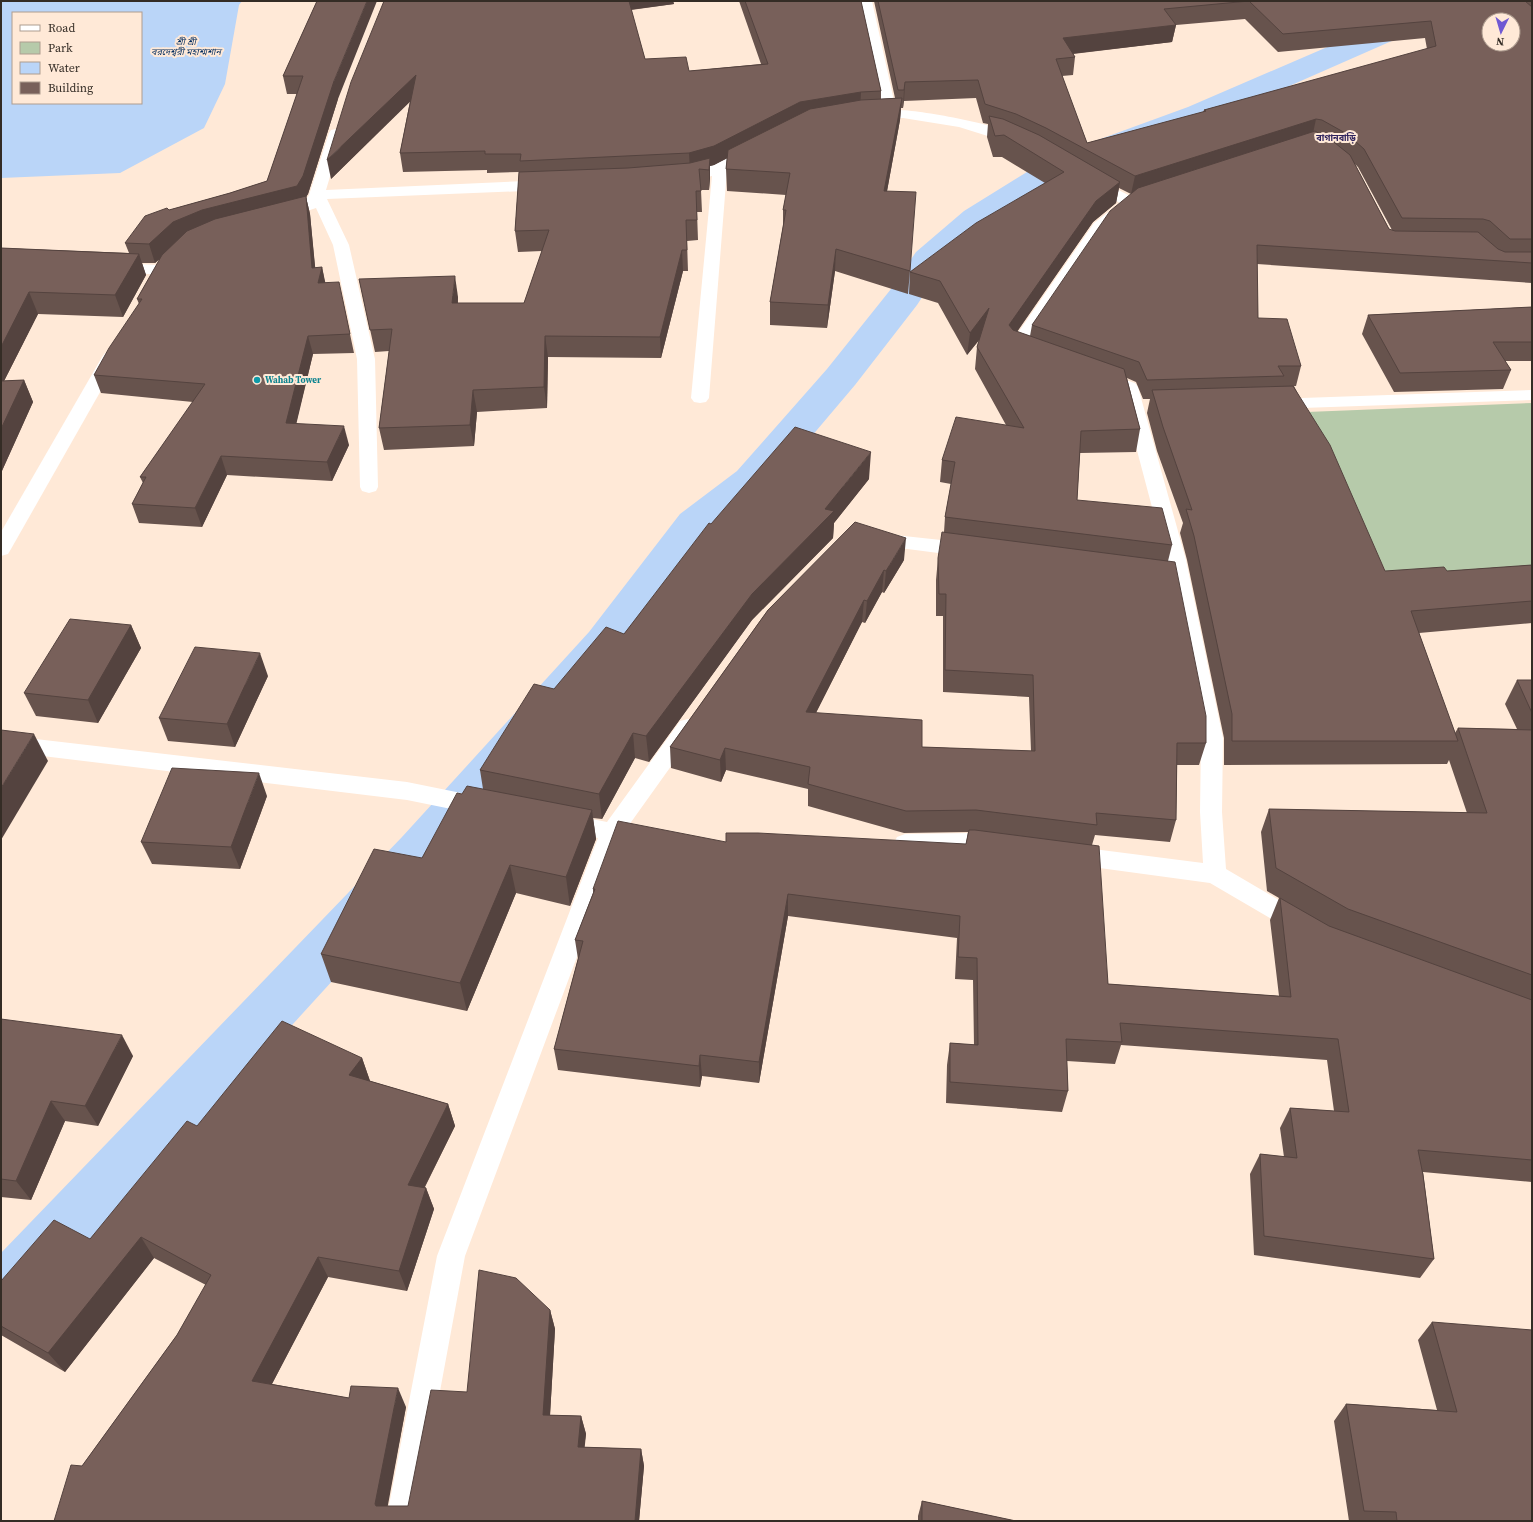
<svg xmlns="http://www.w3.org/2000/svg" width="1533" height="1522" font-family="'Source Serif 4','Noto Sans Bengali',serif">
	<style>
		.green { fill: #b6caaa }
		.water { fill: #bad5f8; fill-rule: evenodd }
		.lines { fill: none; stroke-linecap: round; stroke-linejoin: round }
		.canal { fill: #bad5f8; fill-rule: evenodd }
		.street { fill: #fff; fill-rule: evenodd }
		.wall { fill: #67534d; fill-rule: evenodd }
		.shaded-wall { fill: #54433f }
		.building { fill: #78605a; stroke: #54433f; fill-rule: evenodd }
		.culture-dot { fill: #0f9aa8; stroke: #ffe9d7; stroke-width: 1.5 }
		.labels { text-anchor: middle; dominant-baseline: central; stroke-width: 4; stroke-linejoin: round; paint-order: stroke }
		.far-water-label { font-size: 9px; font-style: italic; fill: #002b5d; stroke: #ffe9d7 }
		.far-neighbourhood-label { font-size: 9px; font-weight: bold; fill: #2e235d; stroke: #ffe9d7 }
		.far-culture-label { font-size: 9px; font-weight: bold; fill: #0d838f; stroke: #ffe9d7; text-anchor: start }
	</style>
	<rect width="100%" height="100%" fill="#ffe9d7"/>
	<path class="green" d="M1532,403V573L1391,582L1307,412Z"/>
	<path class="water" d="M1,1H242L239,5L225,84L204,128L120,173L1,178ZM13,13H141V103H13Z"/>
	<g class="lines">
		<path class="canal" d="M1434,1H1474L1469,7L1210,121L1108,159L1064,178L988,225L942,267L917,305L855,385L767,489L710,534L621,654L438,865L23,1320L1,1329V1253L402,837L589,632L680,514L737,471L827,369L891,289L916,252L964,211L1040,164L1084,145L1188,107Z"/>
		<g class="street">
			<path d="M858,1H872L896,110C915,109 1013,126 1022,140L1020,143L1015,144L1010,143L959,127L903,118L871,119L866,118L864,115L866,112L882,110Z"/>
			<path d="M336,129L341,130L343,133L326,190L548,180L553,182L556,185L553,188L548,190L327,199L349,245L375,359L378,487L376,491L369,493L362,491L360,487L357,359L333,245L316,208L310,210L305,208L302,205L309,195L329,133L331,130Z"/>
			<path d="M752,148L757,149L759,152L757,155L727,170L709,398L706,402L700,403L694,402L691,398L712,176L682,183L677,181L674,178L677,175L704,168Z"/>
			<path d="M1091,176L1096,178L1130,196L1152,189L1157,191L1160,194L1157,197L1130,206L1128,210L1106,229L1027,345L1037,348L1040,352L1037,356C1028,358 1014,355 1008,347L1094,223L1120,203L1086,184L1083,181L1086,178Z"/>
			<path d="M116,263L160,265L166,267L168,270L166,273L160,275L110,271L108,268L110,265Z"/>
			<path d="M111,352L117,353L120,357L11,549L8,554L1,556V532L102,357L105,353Z"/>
			<path d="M1101,372L1135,383L1138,387L1186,560L1223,738L1222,812L1226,869L1308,917L1312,924L1308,931L1300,934L1292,931L1210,883L1070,864L1062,861L1058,855L1062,849L1070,846L1203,863L1200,812L1201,738L1166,560L1121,390L1095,381L1092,377L1095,373Z"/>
			<path d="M1532,390V400L1273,409L1267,408L1264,404L1267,400L1273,399Z"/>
			<path d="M876,533L969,543L976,545L979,550L976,555L969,557L869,544L866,539L869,534Z"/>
			<path d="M688,719L696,721L699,727L629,825L651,830L654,836L651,842L643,845L620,842L465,1256L416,1521H386L437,1256L598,838L558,829L555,823L558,817L566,814L607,822L680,721Z"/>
			<path d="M1,735L407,782L481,797L489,800L492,806L489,812L481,815L407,800L1,751Z"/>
			<path d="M972,833L996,836L1004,839L1007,845L1004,851L996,854L972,851L905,852L897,849L894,843L897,837L905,834Z"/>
		</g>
	</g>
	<g class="wall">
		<path d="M317,1L338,99L308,194L306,197L310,214L315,268L322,267L325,283L343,301L354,353L313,354L296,423L349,445L332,481L227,475L202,527L139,523L132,504L143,483L140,477L193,402L101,393L94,375L139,304L137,299L160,259L155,263H142L146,275L123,317L38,314L4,381L24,380L33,402L1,473V248L129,253L125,243L169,210L230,193L267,181L297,94H287L283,76Z"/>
		<path d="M384,1H673L674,4L631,10L645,59L689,71L761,64L739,1H861L881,91V99L895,98L874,1H1532V283L1257,264L1258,318L1301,366L1296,386H1294L1385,571H1447L1532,565V623L1419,633L1455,733L1458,728L1517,729L1505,704L1517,680H1532V1182L1423,1172L1434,1259L1420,1278L1254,1255L1250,1174L1260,1154L1284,1157L1280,1128L1290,1108L1334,1111L1327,1060L1121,1045L1115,1064L1067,1061L1068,1091L1062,1112L946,1103L947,1065L950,1043L974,1045L973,980L955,979L957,938L788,916L759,1083L702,1076L700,1087L558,1070L554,1049L578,959L575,940L593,893V889L726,842L966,844L968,832L904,833L808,806V789L726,770L721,782L671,768L670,747L768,610L904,560L884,593L882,592L865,623L862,622L816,713L922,747L1031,751L1029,697L943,692V616H936V580L938,558L944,532L945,517L951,484L940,482L942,460L1006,425L975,369L977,347L980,339L967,355L938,303L909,294L910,272L1045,183L1002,157H993L987,137L988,124L983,123L976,98L904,101L903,108H901L900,120L887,191L910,271L908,294L835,271L827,328L770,325V302L783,226V210L786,195L727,191L726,169L727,158L714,165L710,166V178L709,190H701L702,212H697L698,240L687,241L688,271H683L661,358L548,357L547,408L477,412L474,446L384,450L379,428L389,351L375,352L359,279L458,297V303H524L542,251L518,252L515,231L519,172L487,173V170L403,172L400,153L410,101L331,179ZM1245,19L1278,52L1425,38L1427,49L1204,110L1203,112L1087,143L1062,76L1073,75L1075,57L1073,54L1172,42L1176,25ZM1355,164L1358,167L1392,230L1389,229ZM1119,188L1131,194L1032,325L1030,336L1017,332L1093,222L1116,203ZM1127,378L1136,382L1143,399H1150L1147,413L1157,451L1183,523L1180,533L1187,560L1224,738V765L1447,764L1449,760L1467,813L1269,809L1261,832L1267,891L1279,898L1270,920L1279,996L1108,984L1092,845L1095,835L1170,842L1176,820L1177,765H1199L1206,743L1168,561L1172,545L1077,500L1080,453L1136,452L1140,429Z"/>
		<path d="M1532,307V361H1505L1511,370L1503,389L1394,392L1362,334L1368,315Z"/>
		<path d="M869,479L834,523L833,538L752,620L649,762L635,758L602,819L593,818L596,839L570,906L516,893L467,1011L331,982L321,954L422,858L462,794L483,789L480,770L554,689L624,634L711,524Z"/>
		<path d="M131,625L141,648L98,723L36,716L24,693Z"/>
		<path d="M268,676L235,747L168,741L159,718Z"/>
		<path d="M267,796L240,869L152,864L141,842Z"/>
		<path d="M1,1019L133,1056L98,1126L65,1121L31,1200L1,1197Z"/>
		<path d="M362,1058L370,1081L448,1104L455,1126L425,1187L426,1188L434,1209L407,1291L328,1277L272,1384L349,1398L406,1407L387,1506H408L467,1392L550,1310L555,1329L550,1415L581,1416L586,1434L584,1447L641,1449L644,1466L639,1521H54L82,1466L177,1335L206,1285L154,1258L65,1372L1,1335V1281L90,1239L197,1126Z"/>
		<path d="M1432,1322L1532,1521H1349L1334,1421L1346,1404L1437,1410L1418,1340Z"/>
		<path d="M922,1501L1016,1521H918V1516Z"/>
	</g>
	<g class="shaded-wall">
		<path d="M367,1H377L338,99L308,194L306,197L310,214L317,286L179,241L155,263L149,244L173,222L202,210L297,186L334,81Z"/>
		<path d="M627,1H673L674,4L628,10Z"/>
		<path d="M1176,25L1172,42L1061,55L1063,38Z"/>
		<path d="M416,75L419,93L331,179L327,160Z"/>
		<path d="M905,82L904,101L903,108L904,90Z"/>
		<path d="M861,92L860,111L800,121L714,165L710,166V178L709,190V166L690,172L689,153L800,102Z"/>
		<path d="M902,98L900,120L883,213L884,191Z"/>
		<path d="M1316,119L1312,138L1131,194L1135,176Z"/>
		<path d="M1120,182L1116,203L1093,222L1006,347L1009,325L1096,201Z"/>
		<path d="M836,249L835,271L827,328L828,305Z"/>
		<path d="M682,250L683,271L661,358L660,337Z"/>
		<path d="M139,254L146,275L123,317L115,295Z"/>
		<path d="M322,267L326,286L318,283Z"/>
		<path d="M455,276L458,297L456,324L452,303Z"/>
		<path d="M29,292L38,314L1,387V347Z"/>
		<path d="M989,308L987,330L967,355L970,333Z"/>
		<path d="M308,336L313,354L292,442L286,423Z"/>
		<path d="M545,336L548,357L547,408L544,387Z"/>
		<path d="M24,380L33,402L1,473V429Z"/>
		<path d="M473,390L477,412L474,446L470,425Z"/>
		<path d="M344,426L349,445L332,481L327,462Z"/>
		<path d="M871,452L869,479L834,523L833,538L752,620L649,762L646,736L752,594L825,509Z"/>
		<path d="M221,456L227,475L202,527L195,508Z"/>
		<path d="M906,538L904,560L884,593L886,571Z"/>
		<path d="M884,570L882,592L865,623L867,601Z"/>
		<path d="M864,600L862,622L805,734L806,712Z"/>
		<path d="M131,625L141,648L98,723L88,700Z"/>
		<path d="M260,653L268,676L235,747L227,724Z"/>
		<path d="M633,733L635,758L602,819L599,794Z"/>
		<path d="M34,734L48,761L1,840V788Z"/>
		<path d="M725,748L726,770L721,782L720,760Z"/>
		<path d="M259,773L267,796L240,869L231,847Z"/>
		<path d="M592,810L596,839L570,906L566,877Z"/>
		<path d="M510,865L516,893L467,1011L460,983Z"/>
		<path d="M788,894V916L759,1083V1062Z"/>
		<path d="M122,1035L133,1056L98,1126L85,1106Z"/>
		<path d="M700,1055L702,1076L700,1087L699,1066Z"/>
		<path d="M362,1058L370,1081L357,1098L349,1075Z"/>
		<path d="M51,1101L65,1121L31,1200L16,1181Z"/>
		<path d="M448,1104L455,1126L415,1206L408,1185Z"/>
		<path d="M426,1188L434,1209L407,1291L399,1271Z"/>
		<path d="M141,1237L154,1258L65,1372L48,1353Z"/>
		<path d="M318,1257L328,1277L264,1399L252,1381Z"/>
		<path d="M550,1310L555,1329L549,1433L543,1415Z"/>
		<path d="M398,1388L406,1407L385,1521L375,1504Z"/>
		<path d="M581,1416L586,1434L583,1464L578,1447Z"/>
		<path d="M641,1449L644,1466L639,1521H635Z"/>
	</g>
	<g class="building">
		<path d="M317,1H367L334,81L303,176L297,186L202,210L173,222L149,244L125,243L145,216L167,208L169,210L230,193L267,181L303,76H283Z"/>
		<path d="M384,1H629L645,59L686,57L689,71L768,64L745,1H861L881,91L861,92L800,102L714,146L689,153L520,161L521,154H485V151L400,153L416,75L327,160L351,82Z"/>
		<path d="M878,1H1525L1532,7V239H1510L1490,221L1483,219L1402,218L1364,149L1347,134L1322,120L1316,119L1135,176L1046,128L1016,114L985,104L978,80L905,82L904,90H898ZM1249,1L1283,34L1431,21L1436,46L1204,110L1206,111L1087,143L1056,59L1075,57L1063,38L1176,25L1164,9ZM1489,20H1513V44H1489Z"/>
		<path d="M902,98L884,191L916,192L910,271L836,249L828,305L770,302L786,210H783L790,173L726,169L728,150L810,109L861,100Z"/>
		<path d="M989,116L1003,119L1039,135L1120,182L1096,201L1009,325L1013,330L1124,369L1140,429L1081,431L1077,500L1162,508L1172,545L945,517L955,462L942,460L956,417L1024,428L977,347L989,308L970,333L940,281L910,272L976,223L1064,172L1004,135L995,136Z"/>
		<path d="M1315,131L1335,143L1350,155L1389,229L1395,231L1478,232L1498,249L1505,252H1532V263L1257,245L1258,318L1287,319L1301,366H1278L1284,376L1147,380L1139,362L1032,325L1110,211L1138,188Z"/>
		<path d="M710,158L709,170L699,169L701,191H696L697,220H686L687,250H682L660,337L545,336L544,387L473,390L470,425L379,428L392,329L370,330L359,279L455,276L452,303H524L549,230L515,231L519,172L628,168L690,163Z"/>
		<path d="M306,196L312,268L322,267L318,283L339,282L350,334L308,336L286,423L344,426L327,462L221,456L195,508L132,504L146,477H140L205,384L94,375L109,348L142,299H137L162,255L187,231L215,219Z"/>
		<path d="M1,248L139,254L115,295L29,292L1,347Z"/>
		<path d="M1532,307V342H1493L1511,370L1400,373L1368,315Z"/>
		<path d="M24,380L1,429V381Z"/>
		<path d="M1293,386L1330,445L1385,571L1444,567L1447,571L1532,565V601L1411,611L1458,741H1232V714L1194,536L1186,509L1192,510L1163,427L1152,390Z"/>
		<path d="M795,427L871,452L825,509L834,511L752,594L646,736L633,733L599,794L480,770L534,684L554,689L606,627L624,634L709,523L711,524Z"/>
		<path d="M855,522L906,538L886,571L884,570L867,601L864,600L806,712L922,720V747L1035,751L1033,675L945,670L946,594H939L938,558L942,532L1175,562L1206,716V743H1177L1176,820L1096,813L1097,825L976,810L906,811L808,784L810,767L725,748L720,760L670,747L768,610Z"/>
		<path d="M70,619L131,625L88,700L24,693Z"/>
		<path d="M195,647L260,653L227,724L159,718Z"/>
		<path d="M1517,680H1532V713Z"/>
		<path d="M1458,728L1532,730V975L1348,909L1276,868L1269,809L1487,813Z"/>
		<path d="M1,730L34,734L1,788Z"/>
		<path d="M172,768L259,773L231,847L141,842Z"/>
		<path d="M467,786L592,810L566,877L510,865L460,983L321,954L374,849L422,858L457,793L462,794Z"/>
		<path d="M618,821L726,842V833H758L966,844L969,830H975L1099,846L1108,984L1291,997L1280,898L1329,926L1532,1000V1160L1418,1150L1423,1175L1434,1259L1264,1236L1260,1154L1297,1158L1290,1108L1349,1112L1338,1039L1120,1023L1122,1042L1066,1039L1068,1091L950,1082V1043L978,1045L977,958L958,957L960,916L788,894L759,1062L700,1055L699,1066L554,1049L583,941L575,940L595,889H593Z"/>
		<path d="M1,1019L122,1035L85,1106L51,1101L16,1181L1,1179Z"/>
		<path d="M282,1021L362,1058L349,1075L448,1104L408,1185L426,1188L399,1271L318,1257L252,1381L349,1398L351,1386L398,1388L375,1504L376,1506H408L431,1390L467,1392L479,1270L516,1278L550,1310L543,1415L581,1416L578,1447L641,1449L635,1521H54L71,1465L82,1466L177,1335L211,1275L141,1237L48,1353L1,1326V1281L54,1220L90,1239L187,1121L197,1126Z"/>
		<path d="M1432,1322L1532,1330V1521H1397L1396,1512L1364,1511L1346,1404L1457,1412Z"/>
		<path d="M922,1501L1016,1521H922Z"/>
	</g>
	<circle class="culture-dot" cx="257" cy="380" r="4"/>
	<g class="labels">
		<g class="far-water-label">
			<text x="186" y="42">শ্রী শ্রী<tspan x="186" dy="10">বরদেশ্বরী মহাশ্মশান</tspan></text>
		</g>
		<g class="far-neighbourhood-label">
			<text x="1336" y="138">বাগানবাড়ি</text>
		</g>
		<g class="far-culture-label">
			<text x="265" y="380">Wahab Tower</text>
		</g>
	</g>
	<rect width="1533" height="1522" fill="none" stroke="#342c25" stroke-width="4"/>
	<rect x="12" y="12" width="130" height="92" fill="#ffe9d7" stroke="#ae9d90"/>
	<rect x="20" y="25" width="20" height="6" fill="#ffffff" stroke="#ae9d90"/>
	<text x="48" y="32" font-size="12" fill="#342c25">Road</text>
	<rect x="20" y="42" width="20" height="12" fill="#b6caaa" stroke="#ae9d90"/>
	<text x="48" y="52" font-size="12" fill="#342c25">Park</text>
	<rect x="20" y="62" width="20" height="12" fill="#bad5f8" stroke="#ae9d90"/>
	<text x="48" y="72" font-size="12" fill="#342c25">Water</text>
	<rect x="20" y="82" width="20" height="12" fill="#78605a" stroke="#ae9d90"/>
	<text x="48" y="92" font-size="12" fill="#342c25">Building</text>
	<g transform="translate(1501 32) rotate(185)"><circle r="19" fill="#ffe9d7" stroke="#ae9d90"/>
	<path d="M0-3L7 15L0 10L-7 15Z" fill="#7059d3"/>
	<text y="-6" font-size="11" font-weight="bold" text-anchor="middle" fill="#342c25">N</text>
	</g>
</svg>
